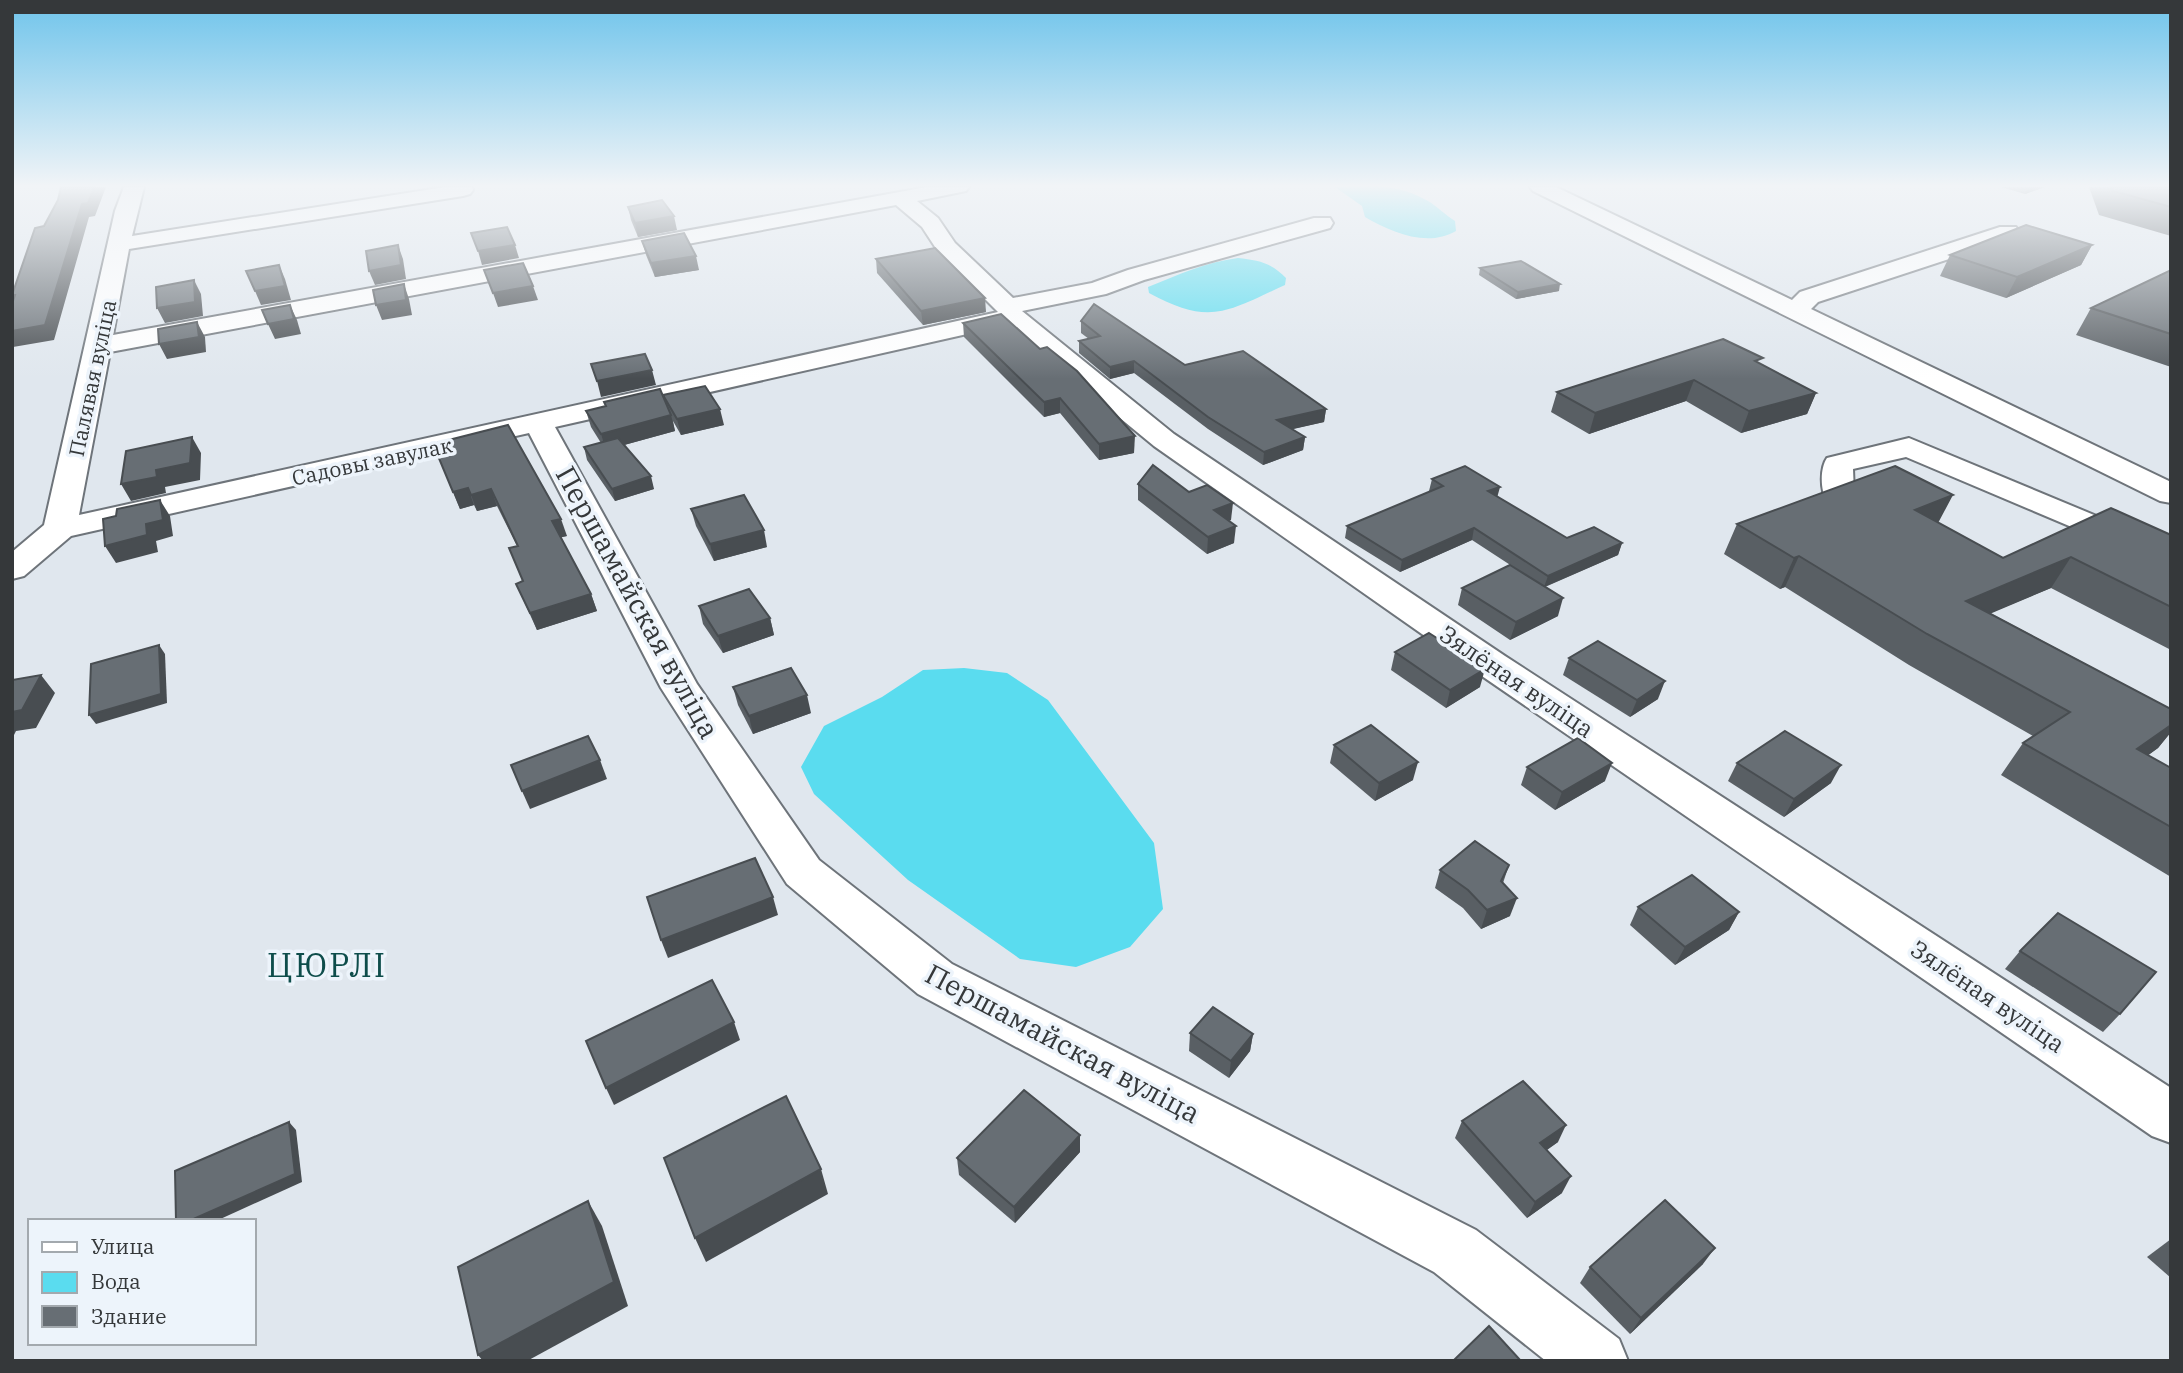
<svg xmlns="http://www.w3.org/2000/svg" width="2183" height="1373" font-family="'IBM Plex Serif',serif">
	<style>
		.water { fill: #5adcef }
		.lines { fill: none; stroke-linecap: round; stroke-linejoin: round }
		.minor-casing { stroke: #6e747a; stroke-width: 4 }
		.minor { fill: #fff; fill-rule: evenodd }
		.wall { fill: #595f64 }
		.shaded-wall { fill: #484d51 }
		.building { fill: #676e74; stroke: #484d51; stroke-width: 2 }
		.labels { text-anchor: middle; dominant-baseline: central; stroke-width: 7; stroke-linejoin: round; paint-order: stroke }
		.far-street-label { font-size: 21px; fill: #35383a; stroke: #edf4fb }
		.street-label { font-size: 24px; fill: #35383a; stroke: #edf4fb }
		.near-street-label { font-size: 28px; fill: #35383a; stroke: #edf4fb }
		.near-quarter-label { font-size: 33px; letter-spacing: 2px; fill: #0e4d4b; stroke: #edf4fb }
	</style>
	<rect width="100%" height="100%" fill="#e0e7ee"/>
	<g class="water">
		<path d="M1335,187C1370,187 1396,182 1428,201C1437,206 1445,215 1455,221L1456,231C1427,248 1391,232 1365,217L1362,206Z"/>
		<path d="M1238,258C1258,260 1272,263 1286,278L1285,285C1226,312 1210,326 1149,293L1148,287C1178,275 1206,262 1238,258Z"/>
		<path d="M964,668L1007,673L1048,700L1154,843L1163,909L1130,947L1076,967L1020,959L908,880L814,794L801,767L824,726L882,697L923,670Z"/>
	</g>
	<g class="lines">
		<g class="minor-casing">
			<g id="minor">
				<path d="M124,187H144L132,236L445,187H472L473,190L470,194L463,196L129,249L113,335L927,187H969L966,191L917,201L938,218L955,243L1013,298L1092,283L1128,270L1314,218H1330L1333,223L1330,228L1144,280L1106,294L1022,311L1174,434L1505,656L2171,1088V1143L2152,1136L1479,674L1154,446L1007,325L555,427L697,684L819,860L952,964L1476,1230L1619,1339L1628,1361H1546L1434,1272L918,994L787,884L661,688L529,433L71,536L24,576L12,579V552L44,525L115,211ZM896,205L922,227L939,253L998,312L79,515L110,352Z"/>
				<path d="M1530,187H1556L1792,300L1800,292L2000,227H2016L2019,232L2016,237L1818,302L1811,309L2171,482V503L2160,501L1533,191Z"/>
				<path d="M1909,438L2171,547V569L1906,457L1853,469L1854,494L1849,501L1838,503L1827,501C1820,490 1820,468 1827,458Z"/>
			</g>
		</g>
		<use href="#minor" class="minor"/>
	</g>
	<g class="wall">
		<path d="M2001,187H2045L2025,194Z"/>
		<path d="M2089,187H2171V236L2099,215Z"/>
		<path d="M628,207L677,230L638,237L631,220Z"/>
		<path d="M642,241L699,270L655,277L646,255Z"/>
		<path d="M2092,245L2081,265L2006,298L1940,276L1950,255Z"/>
		<path d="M876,259L986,312L923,325L877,273Z"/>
		<path d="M1480,268L1559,291L1516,299L1479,275Z"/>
		<path d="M2171,270V367L2076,335L2091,308Z"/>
		<path d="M1081,321L1185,365L1326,409L1324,422L1292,429L1305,437L1303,450L1263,465L1208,429L1134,373L1110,379L1079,353V341L1089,339L1081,333Z"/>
		<path d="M963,323L1134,453L1099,460L1060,413L1044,417L964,337Z"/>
		<path d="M1761,364L1816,393L1807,414L1741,433L1686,401L1589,434L1551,412L1557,392Z"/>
		<path d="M663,396L724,425L681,435L673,421L675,431L624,445L654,489L615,501L587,460L584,447L601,443L591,427L586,411Z"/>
		<path d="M433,444L567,536L561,537L591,594L597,611L537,630L516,584L523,582L509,548L517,546L497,506L477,511L474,505L460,509Z"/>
		<path d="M1432,479L1497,497L1567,538L1622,543L1618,555L1545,587L1558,616L1510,640L1458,605L1462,588L1521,572L1472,540L1400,572L1345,538L1347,526L1431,492L1429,491Z"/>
		<path d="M1138,484L1189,492L1231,520L1228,521L1234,543L1207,554L1138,500Z"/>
		<path d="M691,509L767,547L714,561L696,526Z"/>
		<path d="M1938,523L2003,558L2171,535V650L2051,588L1990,613L2171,709V732L2158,748L2148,755L2171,768V877L2001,775L2023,743L2033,736L1909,665L1785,587L1780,589L1724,554L1737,524Z"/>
		<path d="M699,606L770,618L774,635L723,653L703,624Z"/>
		<path d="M1395,652L1480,687L1446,708L1391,670Z"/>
		<path d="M1569,658L1658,699L1630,717L1563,675Z"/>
		<path d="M733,687L811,713L753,734L738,705Z"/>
		<path d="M1334,745L1413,780L1375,801L1330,763Z"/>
		<path d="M1737,763L1831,783L1784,817L1728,781Z"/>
		<path d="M1527,767L1605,781L1555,810L1521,785Z"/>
		<path d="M1509,865L1503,883L1510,916L1481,929L1463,908L1435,888L1440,870Z"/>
		<path d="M1638,907L1739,912L1729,930L1675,965L1630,925Z"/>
		<path d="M2020,951L2120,1014L2103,1032L2005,969Z"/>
		<path d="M1190,1033L1253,1034L1250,1051L1229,1078L1189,1051Z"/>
		<path d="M1462,1121L1558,1142L1547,1150L1562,1193L1527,1218L1455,1138Z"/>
		<path d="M1080,1152L1015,1223L959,1175L957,1158Z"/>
		<path d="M2171,1239V1278L2147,1257Z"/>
		<path d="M1703,1264L1630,1334L1580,1283L1590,1267Z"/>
	</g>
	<g class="shaded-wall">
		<path d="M94,187H106L95,216L89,217L54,340L13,347L12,346V331L82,204Z"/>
		<path d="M2029,187H2045L2025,194Z"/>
		<path d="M674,216L677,230L638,237L635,223Z"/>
		<path d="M398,245L403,259L406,279L375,285L369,271Z"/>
		<path d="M515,245L519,258L482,265L478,251Z"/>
		<path d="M2092,245L2081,265L2006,298L2017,277Z"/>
		<path d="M696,256L699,270L655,277L651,263Z"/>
		<path d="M279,265L285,279L291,300L261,305L255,291Z"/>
		<path d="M194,280L201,294L203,316L165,323L157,308Z"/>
		<path d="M404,284L409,299L412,315L382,320L376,305Z"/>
		<path d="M1560,284L1559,291L1516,299L1518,292Z"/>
		<path d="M533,286L538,300L498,307L493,293Z"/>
		<path d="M985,298L986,312L923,325L921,311Z"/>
		<path d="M290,305L297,320L301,334L275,339L268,324Z"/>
		<path d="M197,322L205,337L206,352L167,359L159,344Z"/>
		<path d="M1134,361V373L1110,379V367Z"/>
		<path d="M652,370L656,385L601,397L597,381Z"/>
		<path d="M1694,380L1686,401L1589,434L1595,413Z"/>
		<path d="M1816,393L1807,414L1741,433L1749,411Z"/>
		<path d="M1060,398V413L1044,417V402Z"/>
		<path d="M720,409L724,425L681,435L677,419Z"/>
		<path d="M1326,409L1324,422L1276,433L1277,420Z"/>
		<path d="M671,415L675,431L606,450L601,434Z"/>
		<path d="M1135,436L1134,453L1099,460V444Z"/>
		<path d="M192,437L201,453L200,480L165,487L166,493L131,501L121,484L156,470Z"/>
		<path d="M1305,437L1303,450L1263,465L1264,452Z"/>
		<path d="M651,476L654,489L615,501L612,489Z"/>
		<path d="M1500,487L1497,498L1488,491Z"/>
		<path d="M468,488L474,505L460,509L453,492Z"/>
		<path d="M491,489L497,506L477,511L471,495Z"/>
		<path d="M1953,495L1937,525L1915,510Z"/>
		<path d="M160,500L170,516L173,536L156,541L158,552L116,563L105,546L146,524Z"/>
		<path d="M1233,503L1231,520L1212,527L1214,510Z"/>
		<path d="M561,519L567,536L558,538L552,521Z"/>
		<path d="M1236,526L1234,543L1207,554L1208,537Z"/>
		<path d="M1474,528L1472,540L1400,572L1402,560Z"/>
		<path d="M764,530L767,547L714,561L710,544Z"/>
		<path d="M1622,543L1618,555L1544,587L1548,576Z"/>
		<path d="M1799,556L1785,587L1780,589L1794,558Z"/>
		<path d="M2071,557L2051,588L1947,632L1966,601Z"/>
		<path d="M591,594L597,611L537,630L530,613Z"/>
		<path d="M1563,598L1558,616L1510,640L1516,622Z"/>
		<path d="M770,618L774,635L723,653L718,636Z"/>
		<path d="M159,645L165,654L167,703L96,724L89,715Z"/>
		<path d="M1485,669L1480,687L1446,708L1450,690Z"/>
		<path d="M41,675L55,693L36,728L16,731L12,739V712Z"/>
		<path d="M1665,681L1658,699L1630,717L1637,700Z"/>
		<path d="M807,695L811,713L753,734L749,716Z"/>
		<path d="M2171,725V732L2158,748L2112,782L2137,749Z"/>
		<path d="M600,760L607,779L530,809L522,791Z"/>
		<path d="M1418,762L1413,780L1375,801L1379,783Z"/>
		<path d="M1612,763L1605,781L1555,810L1562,792Z"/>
		<path d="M1841,765L1831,783L1784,817L1794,799Z"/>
		<path d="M773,897L778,915L668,958L661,940Z"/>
		<path d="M1517,898L1510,916L1481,929L1487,910Z"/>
		<path d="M1739,912L1729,930L1675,965L1685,947Z"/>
		<path d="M734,1022L740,1040L614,1105L606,1088Z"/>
		<path d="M1253,1034L1250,1051L1229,1078L1231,1061Z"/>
		<path d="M289,1122L296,1130L302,1182L216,1221H189Z"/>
		<path d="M1566,1125L1558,1142L1532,1160L1540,1143Z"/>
		<path d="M1080,1135V1152L1015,1223L1014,1207Z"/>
		<path d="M821,1169L828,1194L706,1262L695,1238Z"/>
		<path d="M1571,1176L1562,1193L1527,1218L1535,1202Z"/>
		<path d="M588,1201L602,1226L628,1306L527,1361H483L478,1355Z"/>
		<path d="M1715,1248L1703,1264L1630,1334L1641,1318Z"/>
	</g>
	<g class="building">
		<path d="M61,187H94L88,203L82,204L45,325L12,331V304L15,295H12L35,228L44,226L58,200Z"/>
		<path d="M2111,187H2171V207L2113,191Z"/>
		<path d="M662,200L674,216L635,223L628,207Z"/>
		<path d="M2026,225L2092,245L2017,277L1950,255Z"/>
		<path d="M507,227L515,245L478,251L471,233Z"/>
		<path d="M684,233L696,256L651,263L642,241Z"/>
		<path d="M398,245L401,265L369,271L366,251Z"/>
		<path d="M935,248L985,298L921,311L876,259Z"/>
		<path d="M1521,261L1560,284L1518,292L1480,268Z"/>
		<path d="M523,263L533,286L493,293L484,270Z"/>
		<path d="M279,265L285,286L255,291L246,271Z"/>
		<path d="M2171,270V334L2091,308Z"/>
		<path d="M194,280L195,302L157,308L156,287Z"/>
		<path d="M404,284L406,300L376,305L373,290Z"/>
		<path d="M1094,304L1185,365L1243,351L1326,409L1277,420L1305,437L1264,452L1208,417L1134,361L1110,367L1079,341L1100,336L1081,321Z"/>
		<path d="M290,305L294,319L268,324L262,310Z"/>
		<path d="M1001,314L1040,349L1047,347L1077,371L1135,436L1099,444L1060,398L1044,402L963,323Z"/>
		<path d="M197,322L199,337L159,344L158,329Z"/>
		<path d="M1723,339L1763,358L1755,361L1816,393L1749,411L1694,380L1595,413L1557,392Z"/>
		<path d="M645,354L652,370L597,381L591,364Z"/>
		<path d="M705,386L720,409L677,419L663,395Z"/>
		<path d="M660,389L671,415L601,434L586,411L606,406L604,402Z"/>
		<path d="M508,425L561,519L552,521L591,594L530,613L516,584L523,581L509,548L518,546L491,489L471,495L468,488L453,492L433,444Z"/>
		<path d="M192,437L190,463L156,470L157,477L121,484L126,451Z"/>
		<path d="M618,438L651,476L612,489L584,447Z"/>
		<path d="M1153,465L1189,492L1207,485L1233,503L1214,510L1236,526L1208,537L1138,484Z"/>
		<path d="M1465,466L1500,487L1488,491L1567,538L1594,527L1622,543L1548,576L1474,528L1402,560L1347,526L1443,486L1432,479Z"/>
		<path d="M1895,466L1953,495L1915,510L2003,558L2111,508L2171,535V607L2071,557L1966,601L2171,709V725L2137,749L2171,768V827L2023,743L2070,712L1927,634L1799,556L1794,558L1737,524Z"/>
		<path d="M744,495L764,530L710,544L691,509Z"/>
		<path d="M160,500L163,520L146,524L147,535L105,546L103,519L116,516L117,509Z"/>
		<path d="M1510,565L1563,598L1516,622L1462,588Z"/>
		<path d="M749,589L770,618L718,636L699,606Z"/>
		<path d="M1429,633L1485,669L1450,690L1395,652Z"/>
		<path d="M1598,641L1665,681L1637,700L1569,658Z"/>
		<path d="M159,645L161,694L89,715L91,664Z"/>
		<path d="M791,668L807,695L749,716L733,687Z"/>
		<path d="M41,675L22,710L12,712V680Z"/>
		<path d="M1371,725L1418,762L1379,783L1334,745Z"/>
		<path d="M1785,731L1841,765L1794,799L1737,763Z"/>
		<path d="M588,736L600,760L522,791L511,765Z"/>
		<path d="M1578,738L1612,763L1562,792L1527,767Z"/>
		<path d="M1475,841L1509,865L1501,881L1517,898L1487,910L1468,890L1440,870Z"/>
		<path d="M755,858L773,897L661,940L647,897Z"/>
		<path d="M1692,875L1739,912L1685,947L1638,907Z"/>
		<path d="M2058,913L2156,972L2120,1014L2020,951Z"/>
		<path d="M712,980L734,1022L606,1088L586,1041Z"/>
		<path d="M1213,1007L1253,1034L1231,1061L1190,1033Z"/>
		<path d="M1523,1081L1566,1125L1540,1143L1571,1176L1535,1202L1462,1121Z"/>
		<path d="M1024,1090L1080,1135L1014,1207L957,1158Z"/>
		<path d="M786,1096L821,1169L695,1238L664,1158Z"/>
		<path d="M289,1122L295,1174L189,1221H176L175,1171Z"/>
		<path d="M1665,1200L1715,1248L1641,1318L1590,1267Z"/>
		<path d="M588,1201L614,1282L478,1355L458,1267Z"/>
		<path d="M1489,1326L1521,1361H1453Z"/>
	</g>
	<linearGradient id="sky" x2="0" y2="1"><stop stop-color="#6fc4eb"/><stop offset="0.49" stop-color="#f1f4f7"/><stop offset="1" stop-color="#f1f4f7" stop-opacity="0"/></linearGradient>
	<rect width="2183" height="379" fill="url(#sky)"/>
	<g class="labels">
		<g class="far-street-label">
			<text transform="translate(92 378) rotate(-78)">Палявая вуліца</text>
			<text transform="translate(372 461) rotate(-12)">Садовы завулак</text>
		</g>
		<g class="street-label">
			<text transform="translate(1517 681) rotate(34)">Зялёная вуліца</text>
			<text transform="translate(1988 996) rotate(34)">Зялёная вуліца</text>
		</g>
		<g class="near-street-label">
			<text transform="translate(638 602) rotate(61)">Першамайская вуліца</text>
			<text transform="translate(1063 1043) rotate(28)">Першамайская вуліца</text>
		</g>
		<g class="near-quarter-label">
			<text x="327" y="964">ЦЮРЛІ</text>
		</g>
	</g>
	<rect width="2183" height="1373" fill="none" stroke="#35383a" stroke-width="28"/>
	<rect x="28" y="1219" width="228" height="126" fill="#edf4fb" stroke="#a3a9ae" stroke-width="2"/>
	<rect x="42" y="1242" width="35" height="10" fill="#ffffff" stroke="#a3a9ae" stroke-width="2"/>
	<text x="91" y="1254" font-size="21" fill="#35383a">Улица</text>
	<rect x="42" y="1272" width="35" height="21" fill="#5adcef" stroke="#a3a9ae" stroke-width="2"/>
	<text x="91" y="1289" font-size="21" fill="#35383a">Вода</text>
	<rect x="42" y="1306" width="35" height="21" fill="#676e74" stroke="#a3a9ae" stroke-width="2"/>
	<text x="91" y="1324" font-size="21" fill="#35383a">Здание</text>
</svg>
